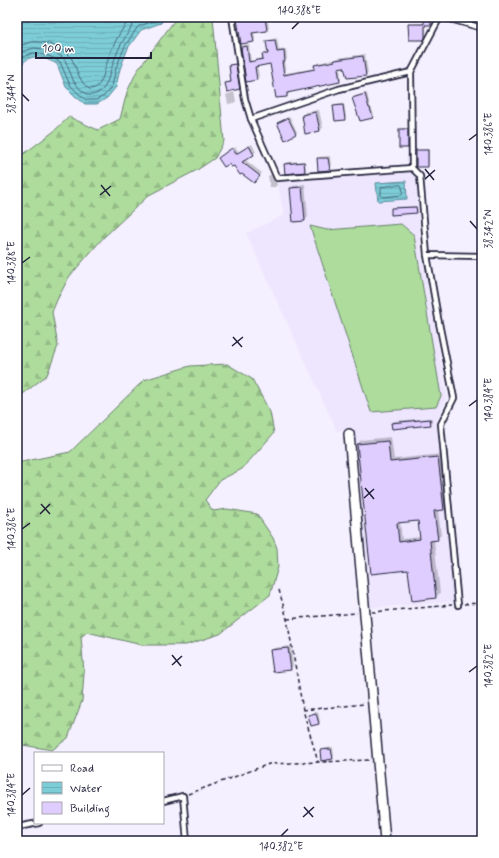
<svg xmlns="http://www.w3.org/2000/svg" width="499" height="858" font-family="Mynerve,sans-serif">
	<style>
		.built { fill: #eee6ff }
		.grass { fill: #addc9c; stroke: #687f6c }
		.forest { fill: url(#forest-firs); stroke: #687f6c }
		.water { fill: url(#water-rules); stroke: #598999 }
		.shadow { fill: #0003; fill-rule: evenodd }
		.lines { fill: none; stroke-linecap: round; stroke-linejoin: round }
		.shore { stroke: #46667a; stroke-width: 1 }
		.building { fill: #dfcdff; stroke: #22223b; fill-rule: evenodd }
		.lane-casing { stroke: #22223b; stroke-width: 8 }
		.street-casing { stroke: #22223b; stroke-width: 12 }
		.path { stroke: #22223b; stroke-width: 1.5; stroke-dasharray: 4 3; stroke-linecap: butt }
		.lane { stroke: #fff; stroke-width: 4.5 }
		.street { stroke: #fff; stroke-width: 9 }
		.ticks { fill: none; stroke: #22223b; stroke-width: 1.5 }
		.neatline { fill: none; stroke: #22223b; stroke-width: 1.5 }
		.ticks-label { font-size: 10px; text-anchor: middle; fill: #22223b }
	</style>
	<defs>
		<pattern id="forest-firs" width="22" height="20" patternUnits="userSpaceOnUse"><rect width="22" height="20" fill="#addc9c"/><path d="M5 1l3.5 6h-7zM16 11l3.5 6h-7z" fill="#95bc87"/></pattern>
		<pattern id="water-rules" width="6" height="5" patternUnits="userSpaceOnUse"><rect width="6" height="5" fill="#7dcdd8"/><path d="M0 2.5h6" fill="none" stroke="#6cb0ba"/></pattern>
	</defs>
	<rect width="100%" height="100%" fill="#f5f0ff"/>
	<filter id="ink" filterUnits="userSpaceOnUse"><feTurbulence type="fractalNoise" baseFrequency=".025" numOctaves="2"/><feDisplacementMap in="SourceGraphic" scale="8" xChannelSelector="R" yChannelSelector="G"/><feConvolveMatrix kernelMatrix="1 2 1 2 8 2 1 2 1" color-interpolation-filters="sRGB"/></filter>
	<g filter="url(#ink)">
		<path class="built" d="M410,172L416,178L421,251L447,397L437,421L455,602L369,608L351,429L337,431L246,233L284,215L277,180Z"/>
		<path class="grass" d="M401,224L414,235L441,396L436,407L371,412L310,226L327,230Z"/>
		<g class="forest">
			<path d="M177,17H213L224,141L215,158L197,170L149,195L103,238L69,277L57,300L52,312L58,346L47,375L23,394L17,396V159L53,132L69,117L98,130L120,119L127,92L137,71Z"/>
			<path d="M227,364L252,379L270,412L274,433L242,469L220,480L205,500L213,511L227,509L257,514L273,538L277,548L278,567L270,595L220,634L186,645H142L87,632L81,637L84,673L82,701L68,738L52,750L17,744V463L70,452L144,380L190,366Z"/>
		</g>
		<g class="water">
			<path d="M17,17H165L161,23L141,30L128,48L120,69L116,87L107,98L97,104H85L75,96L66,87L57,64C38,54 24,52 17,76Z"/>
			<path d="M406,181L407,199L378,201L376,183Z"/>
		</g>
		<g class="shadow">
			<path d="M238,17H267L269,28L267,30L254,32L255,39L253,41L242,43Z"/>
			<path d="M426,17H432V23L431,24H426V35L425,37L409,25L411,24L425,23V18Z"/>
			<path d="M277,38L279,50L286,49L287,59L284,61L286,73L316,68L315,65L318,63L337,59L338,58L365,54L368,73L366,75L345,66L340,67L341,79L339,81L289,91V93L287,96L271,63L257,65L259,76L258,78L254,62L256,78H257L247,81L242,48L244,45H249L251,61L264,58L263,55L265,53L269,52L268,42L270,40Z"/>
			<path d="M237,63L241,87L239,88L226,84L228,82L231,81L230,65L232,64Z"/>
			<path d="M234,92L236,101L234,103L228,104L226,95L228,94Z"/>
			<path d="M367,93L370,107H371L374,115L372,117L354,98L355,96Z"/>
			<path d="M344,104L346,117L345,119L334,106L335,105Z"/>
			<path d="M319,110L323,128L320,130L306,133L303,115L305,112Z"/>
			<path d="M290,117L297,132L295,133L280,122Z"/>
			<path d="M402,128H409V145L408,147L400,130Z"/>
			<path d="M252,144L256,152L244,159L262,173L256,180L234,165L219,158L235,147L239,152Z"/>
			<path d="M429,149V165L427,166L417,151L418,150Z"/>
			<path d="M330,156L331,168L329,169L318,159L320,157Z"/>
			<path d="M305,161L306,170L304,171L285,164L287,162Z"/>
			<path d="M273,174L276,179L277,185L275,187H270L268,176L270,175Z"/>
			<path d="M305,184L308,217L305,220L294,221L291,188L293,186Z"/>
			<path d="M417,206L418,211L416,213L392,209L393,207Z"/>
			<path d="M432,418V422L430,424L392,423L394,421Z"/>
			<path d="M391,437L394,459L442,454L448,506L444,509L438,510L441,535L437,539L434,540L440,593L436,597L409,569L358,444L361,440ZM419,520L420,537L402,539L400,522Z"/>
			<path d="M291,646L293,666L290,669L272,651L274,648Z"/>
			<path d="M318,712L320,721L319,723L310,715L311,713Z"/>
			<path d="M333,747L334,757L332,758L321,751L322,749Z"/>
		</g>
		<g class="lines">
			<g class="shore">
				<path d="M17,48C21,45 27,43 31,42C41,40 62,47 69,55C78,66 75,77 89,89C95,89 99,86 101,81C104,76 104,71 106,66C110,51 121,26 133,17"/>
				<path d="M17,57L21,52L34,48L50,50L61,56L65,60L74,82L81,90L88,95C108,95 107,78 113,64C117,52 121,43 128,33C130,29 132,25 135,23C139,20 146,19 150,17"/>
				<path d="M17,66L23,57L33,53L49,56L60,62L70,85L78,93L86,100H96L104,96L112,86L116,68L125,46L137,28L139,26L158,20L160,17"/>
				<path d="M401,185C403,187 403,193 402,195L383,197L381,196V189L382,187Z"/>
			</g>
		</g>
		<g class="building">
			<path d="M250,17H265L267,31L252,33L254,42L241,44L237,19Z"/>
			<path d="M424,18H431V25H425V38L424,40H409L408,24H424Z"/>
			<path d="M275,40L277,52L284,51L285,62H282L284,75L315,69L314,65L335,61V60L363,56L366,76L347,78L344,67L338,68L340,82L287,93V97L276,98L270,64L255,67L257,80L246,82L241,47L247,46L249,62L263,59L262,54H268L266,41Z"/>
			<path d="M236,64L240,89L227,92L225,83L231,82L229,65Z"/>
			<path d="M365,94L369,108H370L373,118L360,121L352,98Z"/>
			<path d="M343,105L345,120L335,121L333,106Z"/>
			<path d="M316,112L320,131L305,134L302,115Z"/>
			<path d="M288,118L296,134L285,140L277,123Z"/>
			<rect x="399" y="129" width="9" height="19"/>
			<path d="M249,146L254,155L242,162L260,176L254,183L242,174L240,175L234,166L231,167L229,164L224,167L218,158L232,148L236,154Z"/>
			<path d="M416,150H428V167H417L416,166Z"/>
			<path d="M317,158H328L330,170L318,171Z"/>
			<path d="M304,162L305,172L285,174L284,164Z"/>
			<path d="M302,187L305,221L293,222L290,188Z"/>
			<path d="M416,207L417,213L391,215V208Z"/>
			<path d="M430,419L431,425L392,429L391,423Z"/>
			<path d="M388,441L390,462L438,457L444,510L434,511L438,540L430,541L436,598L412,601L408,570L371,574L357,444ZM418,521L420,539L399,542L397,523Z"/>
			<path d="M288,648L291,670L273,672L270,650Z"/>
			<path d="M316,713L319,724L311,726L308,715Z"/>
			<path d="M331,749L333,759L321,761L320,750Z"/>
		</g>
		<g class="lines">
			<g class="lane-casing">
				<g id="lane">
					<path d="M232,17L245,99L251,119L277,178L412,168"/>
					<path d="M440,17L411,72L412,168L420,176L427,255L482,256"/>
					<path d="M443,17L482,28"/>
					<path d="M251,119L339,89L411,72"/>
					<path d="M17,165L18,167L20,181"/>
					<path d="M427,255L438,318L454,398L441,424L458,605"/>
					<path d="M163,801L183,796L187,841"/>
					<path d="M17,827L39,823"/>
				</g>
			</g>
			<g class="street-casing">
				<path id="street" d="M349,434L385,841"/>
			</g>
			<g class="path">
				<path d="M279,590L287,619L303,710L318,762"/>
				<path d="M464,604L482,603"/>
				<path d="M372,612L452,605"/>
				<path d="M287,619L357,613"/>
				<path d="M303,710L365,704"/>
				<path d="M188,794L269,764L370,760"/>
			</g>
			<use href="#lane" class="lane"/>
			<use href="#street" class="street"/>
		</g>
	</g>
	<path class="ticks" d="M292,29L299,22M22,94L29,101M469,140L477,134M425,169L434,180M425,179L435,170M101,185L110,196M100,195L111,186M470,221L477,229M22,263L30,257M233,337L242,347M232,346L243,337M469,406L477,400M365,488L374,499M364,498L374,489M41,504L50,514M40,514L50,504M22,529L30,523M172,655L181,666M172,665L182,656M469,672L477,666M22,795L30,788M304,807L313,817M303,817L314,807M281,836L288,829"/>
	<rect width="499" height="858" fill="none" stroke="#fff" stroke-width="44"/>
	<rect x="34" y="752" width="130" height="72" fill="#ffffff" stroke="#a7a7b1"/>
	<rect x="42" y="765" width="20" height="6" fill="#ffffff" stroke="#a7a7b1"/>
	<text x="70" y="772" font-size="12" fill="#22223b">Road</text>
	<rect x="42" y="782" width="20" height="12" fill="url(#water-rules)" stroke="#a7a7b1"/>
	<text x="70" y="792" font-size="12" fill="#22223b">Water</text>
	<rect x="42" y="802" width="20" height="12" fill="#dfcdff" stroke="#a7a7b1"/>
	<text x="70" y="812" font-size="12" fill="#22223b">Building</text>
	<path d="M36 52v6h115v-6" fill="none" stroke="#22223b" stroke-width="2"/>
	<text x="42" y="52" font-size="12" fill="#22223b" stroke="#ffffff" stroke-width="3" paint-order="stroke">100 m</text>
	<rect x="22" y="22" width="455" height="814" class="neatline"/>
	<g class="ticks-label">
		<text x="299" y="14">140.388°E</text>
		<text transform="translate(11 94) rotate(-90)" y="4">38.344°N</text>
		<text transform="translate(488 134) rotate(-90)" y="4">140.386°E</text>
		<text transform="translate(488 229) rotate(-90)" y="4">38.342°N</text>
		<text transform="translate(11 263) rotate(-90)" y="4">140.388°E</text>
		<text transform="translate(488 400) rotate(-90)" y="4">140.384°E</text>
		<text transform="translate(11 529) rotate(-90)" y="4">140.386°E</text>
		<text transform="translate(488 666) rotate(-90)" y="4">140.382°E</text>
		<text transform="translate(11 795) rotate(-90)" y="4">140.384°E</text>
		<text x="281" y="850">140.382°E</text>
	</g>
</svg>
